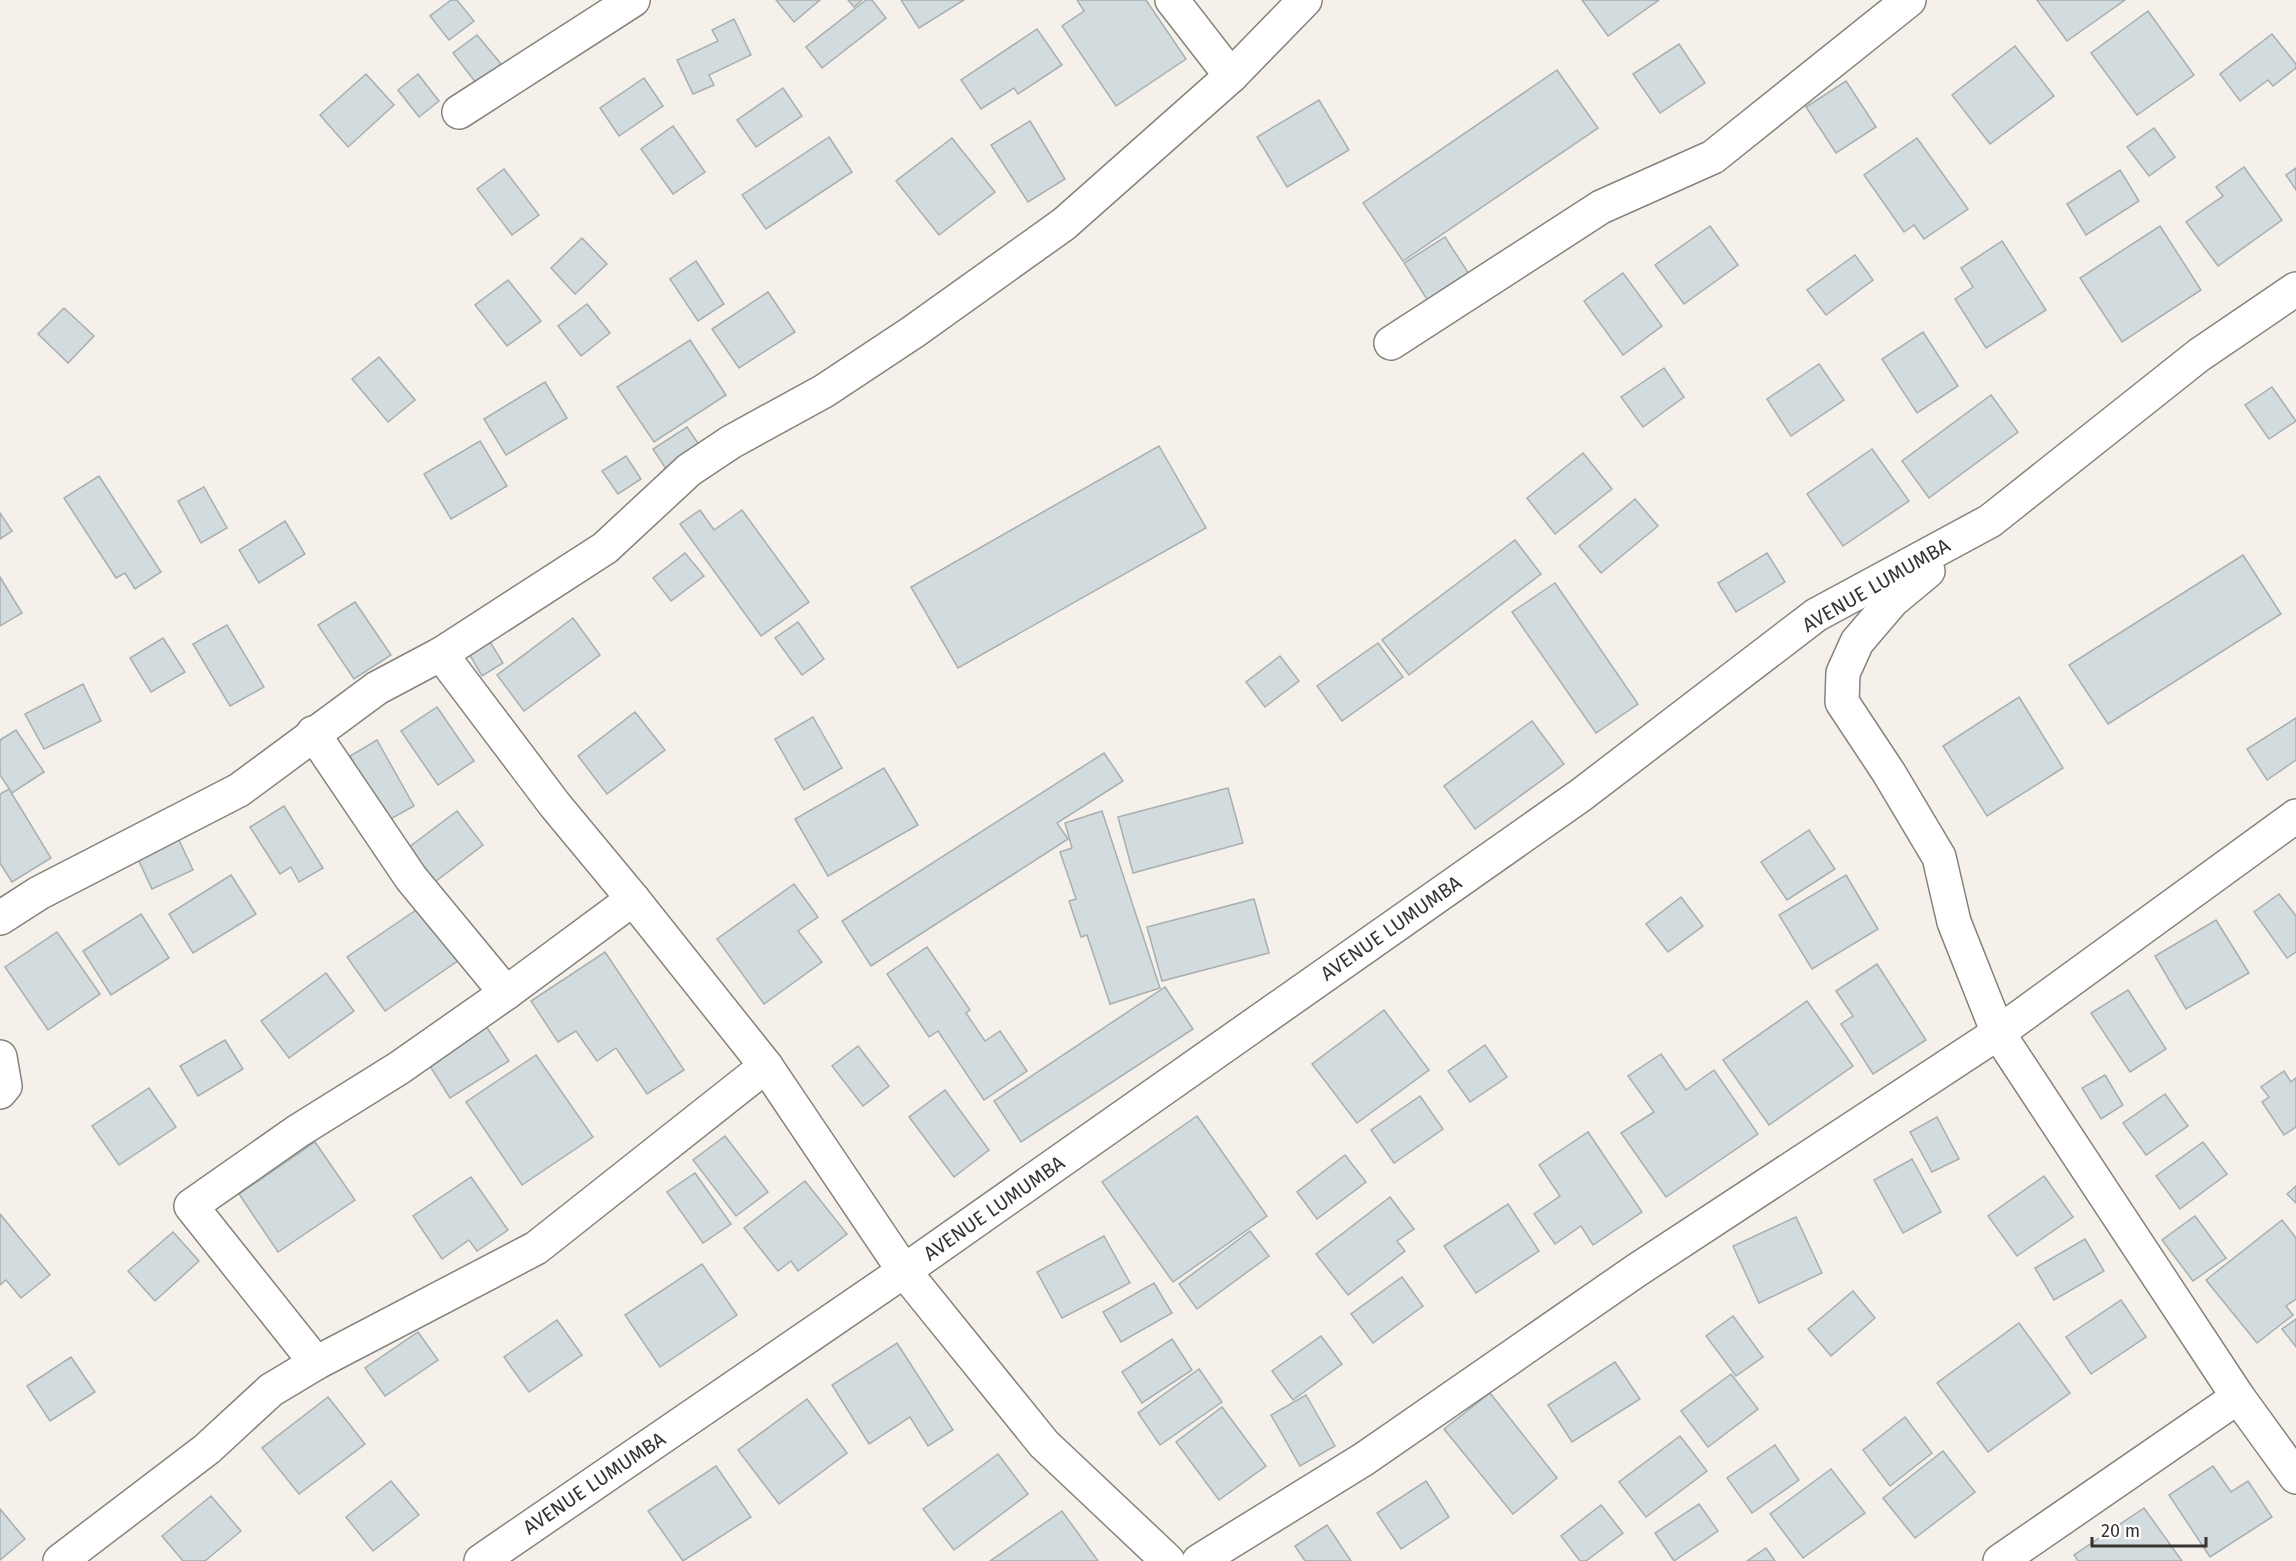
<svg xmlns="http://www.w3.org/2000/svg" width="2296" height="1561" font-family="'Fira Sans',sans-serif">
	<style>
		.building { fill: #d2dbdd; stroke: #a7afb1; stroke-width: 1.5 }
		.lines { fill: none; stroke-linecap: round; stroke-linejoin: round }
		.minor-casing { stroke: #86837c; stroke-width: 36 }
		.minor { stroke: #fff; stroke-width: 33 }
		.labels { text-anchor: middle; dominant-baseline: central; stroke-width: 4.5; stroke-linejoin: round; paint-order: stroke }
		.street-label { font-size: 20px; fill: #353431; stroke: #fff }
	</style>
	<rect width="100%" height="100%" fill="#f5f1ea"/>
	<g class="building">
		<path d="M451,0H457L474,21L449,40L430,16Z"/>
		<path d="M776,0H820L794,22Z"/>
		<path d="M848,0H862L854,7Z"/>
		<path d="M866,0H872L886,18L822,68L806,47Z"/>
		<path d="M901,0H964L919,28Z"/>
		<path d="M1077,0H1146L1186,59L1116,106L1062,26L1084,11Z"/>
		<path d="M1582,0H1659L1608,36Z"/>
		<path d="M2037,0H2125L2067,41Z"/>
		<path d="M2148,11L2194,75L2137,115L2091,53Z"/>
		<path d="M734,19L751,55L709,75L714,85L693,94L677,60L718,41L712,30Z"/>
		<path d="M1037,29L1062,65L1018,94L1014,88L981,109L961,80Z"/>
		<path d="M2272,34L2296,64V68L2273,86L2268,80L2240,101L2220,74Z"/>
		<path d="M477,35L501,64L476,83L453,53Z"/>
		<path d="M1679,44L1705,83L1660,113L1633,74Z"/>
		<path d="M2015,46L2054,96L1990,144L1952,95Z"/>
		<path d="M1557,70L1598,128L1403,261L1363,203Z"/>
		<path d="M366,74L394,105L348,147L320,115Z"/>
		<path d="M418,74L439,101L419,117L398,90Z"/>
		<path d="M644,78L663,106L619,136L600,108Z"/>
		<path d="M1846,81L1876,127L1836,153L1806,107Z"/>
		<path d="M783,88L802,116L756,147L737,120Z"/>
		<path d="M1319,100L1349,150L1287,187L1257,137Z"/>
		<path d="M1030,121L1065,179L1028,202L991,145Z"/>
		<path d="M673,126L705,172L673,194L641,149Z"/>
		<path d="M2154,128L2175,157L2149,176L2127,147Z"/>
		<path d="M829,137L852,172L766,229L742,195Z"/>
		<path d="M952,138L995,192L939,235L896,181Z"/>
		<path d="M1917,138L1968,209L1924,239L1914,225L1904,232L1864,175Z"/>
		<path d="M2244,167L2282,220L2218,266L2186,222L2223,196L2216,187Z"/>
		<path d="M2296,168V190L2286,175Z"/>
		<path d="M504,169L539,215L512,235L477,189Z"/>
		<path d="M2120,170L2139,201L2086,235L2067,204Z"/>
		<path d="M1710,226L1738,265L1684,304L1655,265Z"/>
		<path d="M2160,226L2201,290L2122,342L2080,278Z"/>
		<path d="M1445,237L1469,274L1428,301L1404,263Z"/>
		<path d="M582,238L607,264L575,294L551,268Z"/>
		<path d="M2002,241L2046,310L1986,348L1955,299L1973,287L1961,268Z"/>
		<path d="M1855,255L1873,280L1826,315L1807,290Z"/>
		<path d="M696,261L724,304L698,321L670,279Z"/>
		<path d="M1623,273L1662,326L1623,355L1584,301Z"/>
		<path d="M508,280L541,321L507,346L475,305Z"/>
		<path d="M768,292L795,332L739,368L712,329Z"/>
		<path d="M587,304L610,333L581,356L558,326Z"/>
		<path d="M64,308L94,336L68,363L38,334Z"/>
		<path d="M1923,332L1958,386L1917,413L1882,359Z"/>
		<path d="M690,340L726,395L654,442L617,387Z"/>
		<path d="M379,357L415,400L388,422L352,379Z"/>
		<path d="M1819,364L1844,400L1791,436L1767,399Z"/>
		<path d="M1664,368L1684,397L1643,427L1621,397Z"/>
		<path d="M545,382L567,418L506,455L484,419Z"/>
		<path d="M2272,387L2296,421L2269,439L2245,405Z"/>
		<path d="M1991,395L2018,432L1929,498L1902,461Z"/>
		<path d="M687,427L702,449L668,472L653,449Z"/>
		<path d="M480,441L507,486L451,519L424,474Z"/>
		<path d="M1159,446L1206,528L958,668L911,587Z"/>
		<path d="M1872,449L1909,501L1843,546L1807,494Z"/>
		<path d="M1583,453L1612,489L1555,534L1527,498Z"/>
		<path d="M626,456L641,479L618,494L602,471Z"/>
		<path d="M99,476L161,572L135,589L125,573L116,578L64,498Z"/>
		<path d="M204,487L227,528L201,543L178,501Z"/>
		<path d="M1635,499L1658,526L1601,573L1579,546Z"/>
		<path d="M700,510L714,530L742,510L809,602L761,636L680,524Z"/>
		<path d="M0,513L12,531L0,539Z"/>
		<path d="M285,521L305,554L259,583L239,550Z"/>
		<path d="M1515,540L1541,574L1409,675L1382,640Z"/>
		<path d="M685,553L704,576L671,601L653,578Z"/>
		<path d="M1767,553L1785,582L1736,612L1718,583Z"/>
		<path d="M2243,555L2281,614L2108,724L2069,665Z"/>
		<path d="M0,577L22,613L0,626Z"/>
		<path d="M1555,583L1638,704L1596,733L1512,612Z"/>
		<path d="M355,602L391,655L354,679L318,625Z"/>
		<path d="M573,618L600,655L524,711L497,675Z"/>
		<path d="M798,622L824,659L802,675L775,638Z"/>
		<path d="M227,625L264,687L230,706L193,644Z"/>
		<path d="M163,638L185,672L151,692L130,658Z"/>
		<path d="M489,640L503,663L482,676L468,652Z"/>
		<path d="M1378,643L1403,677L1342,721L1317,686Z"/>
		<path d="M1280,656L1299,681L1265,707L1246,682Z"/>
		<path d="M83,684L101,721L44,749L25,714Z"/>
		<path d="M2019,697L2063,768L1987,816L1943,746Z"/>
		<path d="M437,707L474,761L438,785L401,731Z"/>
		<path d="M635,712L665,750L607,794L578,756Z"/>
		<path d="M813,717L842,768L804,790L775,739Z"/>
		<path d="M2296,718V760L2267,780L2247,749Z"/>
		<path d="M1532,721L1564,764L1475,829L1444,786Z"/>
		<path d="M16,730L44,772L12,793L0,775V740Z"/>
		<path d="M377,740L414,806L387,821L350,756Z"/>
		<path d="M1104,753L1123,781L1057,823L1068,839L871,966L842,921Z"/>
		<path d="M884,768L918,825L828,876L795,819Z"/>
		<path d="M1228,788L1243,843L1133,873L1118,817Z"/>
		<path d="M9,789L51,858L12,882L0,863V794Z"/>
		<path d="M284,806L323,868L299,882L291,867L280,874L250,827Z"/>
		<path d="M457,811L483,845L431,885L404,851Z"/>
		<path d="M1102,811L1160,988L1110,1004L1087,935L1081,937L1069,901L1076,899L1060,852L1072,848L1065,823Z"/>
		<path d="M1809,830L1835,869L1787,900L1761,862Z"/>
		<path d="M178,838L193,870L152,889L137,857Z"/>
		<path d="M231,875L256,914L193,953L169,914Z"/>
		<path d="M1846,875L1878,929L1812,969L1779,915Z"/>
		<path d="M794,884L818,917L798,931L822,962L764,1004L717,939Z"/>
		<path d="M2279,894L2296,916V952L2287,958L2254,912Z"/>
		<path d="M1681,897L1703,926L1668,952L1646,924Z"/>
		<path d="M1254,899L1269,953L1162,981L1147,927Z"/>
		<path d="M425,904L462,958L385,1011L347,957Z"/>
		<path d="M141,914L169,958L111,995L83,951Z"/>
		<path d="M2216,920L2249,973L2186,1009L2155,956Z"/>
		<path d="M57,932L100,994L48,1030L5,967Z"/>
		<path d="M927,947L970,1010L966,1013L985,1041L1000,1031L1027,1071L984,1100L938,1031L929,1037L887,974Z"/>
		<path d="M605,952L684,1070L647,1094L616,1048L597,1061L576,1031L558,1042L531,1001Z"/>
		<path d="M1877,964L1926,1040L1873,1074L1841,1024L1853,1016L1836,991Z"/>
		<path d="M326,973L354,1011L289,1058L261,1021Z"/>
		<path d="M1165,987L1193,1029L1021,1142L994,1101Z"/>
		<path d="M2128,990L2166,1049L2130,1072L2091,1013Z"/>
		<path d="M1807,1001L1853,1066L1769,1125L1723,1060Z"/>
		<path d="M1384,1010L1429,1070L1357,1123L1312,1064Z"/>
		<path d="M486,1026L509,1061L450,1098L428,1063Z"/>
		<path d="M225,1040L243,1069L198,1096L180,1066Z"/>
		<path d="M1485,1045L1507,1077L1470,1102L1448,1071Z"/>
		<path d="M858,1046L889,1086L863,1106L832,1066Z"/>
		<path d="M1661,1054L1686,1090L1714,1070L1758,1134L1666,1197L1621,1133L1654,1112L1628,1076Z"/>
		<path d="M536,1055L593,1137L522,1185L466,1102Z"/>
		<path d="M2284,1071L2291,1082L2296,1078V1127L2284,1135L2262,1102L2269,1097L2261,1087Z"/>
		<path d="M2105,1075L2123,1105L2101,1119L2082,1088Z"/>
		<path d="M149,1088L176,1127L119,1165L92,1126Z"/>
		<path d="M945,1090L989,1150L954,1177L909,1117Z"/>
		<path d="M2165,1094L2188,1126L2146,1155L2123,1123Z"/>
		<path d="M1420,1096L1443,1129L1394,1163L1371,1130Z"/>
		<path d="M1197,1116L1267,1216L1173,1282L1102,1182Z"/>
		<path d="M1937,1117L1959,1159L1932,1172L1910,1132Z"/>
		<path d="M1588,1132L1642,1212L1593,1245L1581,1226L1555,1244L1534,1214L1560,1196L1539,1165Z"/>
		<path d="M725,1136L768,1192L736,1216L693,1160Z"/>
		<path d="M315,1142L355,1200L278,1252L239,1194Z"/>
		<path d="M2203,1142L2227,1174L2180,1209L2156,1176Z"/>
		<path d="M1345,1155L1366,1182L1317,1219L1297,1192Z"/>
		<path d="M1912,1159L1941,1212L1903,1233L1874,1180Z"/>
		<path d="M695,1173L731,1224L703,1243L667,1192Z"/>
		<path d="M2044,1176L2073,1217L2017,1256L1988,1216Z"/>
		<path d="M471,1177L508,1230L477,1251L469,1240L442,1259L413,1216Z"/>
		<path d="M805,1181L847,1234L798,1271L791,1261L778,1271L744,1228Z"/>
		<path d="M2296,1186V1203L2287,1194Z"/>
		<path d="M1390,1197L1414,1229L1397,1241L1405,1251L1348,1295L1316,1254Z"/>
		<path d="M1508,1204L1539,1251L1476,1293L1444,1246Z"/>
		<path d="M0,1214L50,1275L21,1298L6,1280L0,1285Z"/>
		<path d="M2195,1216L2226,1258L2193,1281L2162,1240Z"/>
		<path d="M1796,1217L1822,1273L1759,1303L1733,1246Z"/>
		<path d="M2282,1220L2296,1238V1299L2286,1306L2293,1315L2257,1343L2206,1280Z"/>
		<path d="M1250,1231L1269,1256L1197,1309L1179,1284Z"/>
		<path d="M173,1232L199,1261L155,1301L128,1271Z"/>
		<path d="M1104,1236L1130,1283L1062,1318L1037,1272Z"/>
		<path d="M2085,1239L2104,1271L2054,1300L2035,1268Z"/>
		<path d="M702,1264L737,1315L660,1367L625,1315Z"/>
		<path d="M1402,1277L1423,1306L1373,1343L1351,1314Z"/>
		<path d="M1154,1283L1172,1313L1121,1342L1103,1312Z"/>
		<path d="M1853,1291L1875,1318L1831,1356L1808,1329Z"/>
		<path d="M2121,1300L2146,1337L2091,1374L2066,1337Z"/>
		<path d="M1733,1316L1763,1357L1736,1376L1706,1336Z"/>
		<path d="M2296,1319V1347L2282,1329Z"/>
		<path d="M557,1320L582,1355L529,1392L504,1357Z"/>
		<path d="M2019,1323L2070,1393L1988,1452L1937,1383Z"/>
		<path d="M418,1332L438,1360L385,1396L365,1368Z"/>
		<path d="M1321,1336L1342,1364L1293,1400L1272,1371Z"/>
		<path d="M1172,1339L1192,1370L1142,1403L1122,1372Z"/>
		<path d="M897,1343L953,1430L928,1446L910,1417L869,1444L832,1385Z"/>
		<path d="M71,1357L95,1392L50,1421L27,1386Z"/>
		<path d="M1615,1362L1640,1399L1572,1442L1548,1405Z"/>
		<path d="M1199,1369L1222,1402L1160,1445L1138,1413Z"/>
		<path d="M1731,1374L1758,1409L1708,1447L1681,1411Z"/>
		<path d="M1490,1393L1557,1478L1513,1514L1444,1429Z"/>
		<path d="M1306,1395L1335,1446L1300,1466L1271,1415Z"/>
		<path d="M328,1397L365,1444L299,1494L262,1448Z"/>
		<path d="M807,1399L847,1453L779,1504L738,1450Z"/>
		<path d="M1222,1407L1266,1466L1219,1500L1176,1442Z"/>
		<path d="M1905,1417L1932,1453L1890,1486L1863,1450Z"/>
		<path d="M1680,1436L1707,1471L1646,1517L1619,1482Z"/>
		<path d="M1775,1445L1799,1480L1752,1513L1727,1478Z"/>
		<path d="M1943,1451L1975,1492L1915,1538L1883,1498Z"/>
		<path d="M998,1454L1028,1494L954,1550L923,1509Z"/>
		<path d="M716,1466L751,1517L683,1561L648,1511Z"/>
		<path d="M2213,1466L2231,1492L2248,1481L2272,1517L2210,1557L2169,1495Z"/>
		<path d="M1831,1469L1865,1513L1803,1558L1770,1514Z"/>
		<path d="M391,1481L419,1515L373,1551L346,1517Z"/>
		<path d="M1426,1481L1449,1517L1401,1549L1377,1513Z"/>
		<path d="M211,1496L241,1531L205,1561H183L162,1536Z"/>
		<path d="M1699,1504L1718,1531L1674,1561L1655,1533Z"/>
		<path d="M1601,1505L1623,1533L1586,1561H1580L1561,1536Z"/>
		<path d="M2144,1508L2182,1561H2078L2074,1555Z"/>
		<path d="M0,1509L25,1539L0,1560Z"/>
		<path d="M1062,1511L1098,1561H990Z"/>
		<path d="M1327,1525L1351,1561H1305L1295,1546Z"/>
		<path d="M1766,1548L1775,1561H1747Z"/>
	</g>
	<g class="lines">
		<g class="minor-casing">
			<g id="minor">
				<path d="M1172,0L1231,76"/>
				<path d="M459,112L633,0"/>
				<path d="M1391,343L1601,207L1713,157L1909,0"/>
				<path d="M1928,571L1892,601L1857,642L1843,673L1842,702L1889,773L1939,857L1954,922L1998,1033L2238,1397L2296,1477"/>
				<path d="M441,654L555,805L633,899L766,1066L904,1271L1044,1444L1168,1561"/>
				<path d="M313,733L411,878L506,993"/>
				<path d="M0,918L39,893L239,790L377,688L441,654L605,548L689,470L731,442L824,391L913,332L1064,224L1231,76L1305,0"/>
				<path d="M0,1057L5,1086L0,1092"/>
				<path d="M316,1363L191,1206L298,1131L399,1068L506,993L633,899"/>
				<path d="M60,1561L207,1449L271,1390L316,1363L536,1248L766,1066"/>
				<path d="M481,1561L904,1271L1581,795L1816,615L1990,521L2199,355L2296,289"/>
				<path d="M1199,1561L1364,1459L1637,1270L1998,1033L2296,816"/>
				<path d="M2000,1561L2238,1397"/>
			</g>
		</g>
		<use href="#minor" class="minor"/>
	</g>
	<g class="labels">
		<g class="street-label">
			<text transform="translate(1876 585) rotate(-30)">AVENUE LUMUMBA</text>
			<text transform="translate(1391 928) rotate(-35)">AVENUE LUMUMBA</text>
			<text transform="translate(994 1208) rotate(-35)">AVENUE LUMUMBA</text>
			<text transform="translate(594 1483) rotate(-34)">AVENUE LUMUMBA</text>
		</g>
	</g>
	<path d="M2092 1537v9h114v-9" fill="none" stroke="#353431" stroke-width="3"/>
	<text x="2101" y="1537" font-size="18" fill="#353431" stroke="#ffffff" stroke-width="4.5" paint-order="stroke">20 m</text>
</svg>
